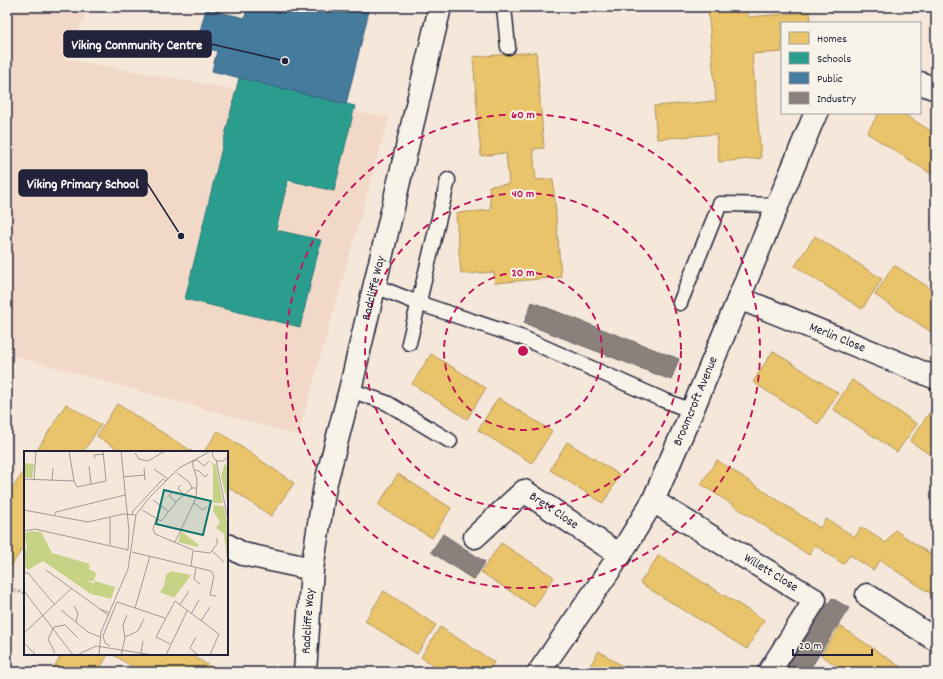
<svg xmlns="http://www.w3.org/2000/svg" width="943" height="679" font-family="Dekko,sans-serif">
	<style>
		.built { fill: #f2d9c7 }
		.homes { fill: #e9c46a; stroke: #ad935c }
		.schools { fill: #2a9d8f; stroke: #287876 }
		.public { fill: #457b9d; stroke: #3a6080 }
		.industry { fill: #8a817c; stroke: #6b6468 }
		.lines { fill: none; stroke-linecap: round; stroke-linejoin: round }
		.lane-casing { stroke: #22223b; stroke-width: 17 }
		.street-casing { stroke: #22223b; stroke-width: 25 }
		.path { stroke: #22223b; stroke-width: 2.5; stroke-dasharray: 1 3; stroke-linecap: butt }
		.lane { stroke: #f7f3e8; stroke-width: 14 }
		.street { stroke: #f7f3e8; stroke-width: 22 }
		.ring { fill: none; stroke: #c2185b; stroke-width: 2; stroke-dasharray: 7 5 }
		.labels { text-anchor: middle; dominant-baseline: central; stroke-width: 4; stroke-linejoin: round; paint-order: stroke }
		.street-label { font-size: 13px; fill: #22223b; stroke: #f7f3e8 }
		.inset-road { fill: none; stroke: #a1989a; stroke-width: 1 }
		.view { fill: #0f766e; fill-opacity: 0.15; stroke: #0f766e; stroke-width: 2 }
		.inset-edge { fill: none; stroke: #22223b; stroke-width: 2 }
		.centre { fill: #c2185b; stroke: #f7f3e8; stroke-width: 2 }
		.ring-label { font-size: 12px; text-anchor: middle; font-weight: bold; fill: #c2185b; stroke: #f7f3e8; stroke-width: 4; stroke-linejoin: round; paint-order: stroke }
		.leader { fill: none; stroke: #22223b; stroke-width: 1.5 }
		.callout-dot { fill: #22223b; stroke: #f7f3e8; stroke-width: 1.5 }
		.callout { fill: #22223b; stroke: #22223b; stroke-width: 1.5 }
		.callout-label { font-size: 14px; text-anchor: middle; font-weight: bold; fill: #fff }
	</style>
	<rect width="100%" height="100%" fill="#f5e7d9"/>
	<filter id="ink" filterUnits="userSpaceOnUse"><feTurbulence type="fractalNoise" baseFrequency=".025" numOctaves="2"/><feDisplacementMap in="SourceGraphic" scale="8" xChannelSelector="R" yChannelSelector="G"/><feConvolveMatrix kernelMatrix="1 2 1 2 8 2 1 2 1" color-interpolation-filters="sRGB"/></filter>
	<g filter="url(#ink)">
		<path class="built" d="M7,7H89L65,59L389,117L298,435L7,354Z"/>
		<g class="homes">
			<path d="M708,7H747L748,17L810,12L811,23H782V52L752,54L761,158L719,162L716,134L657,139L654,106L716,101Z"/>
			<path d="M536,52L544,148L533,149L536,180L553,179L561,277L495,283L494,272L461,274L456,213L491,210L489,186L509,184L506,153L481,156L473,57Z"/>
			<path d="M879,113H902L936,134V170L933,175L867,133Z"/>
			<path d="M815,236L882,279L862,309L795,266Z"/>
			<path d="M894,265L936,292V335L875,295Z"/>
			<path d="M773,351L838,393L818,424L753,382Z"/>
			<path d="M431,354L486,388L467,419L412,384Z"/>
			<path d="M852,380L917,424L897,452L833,409Z"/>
			<path d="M498,398L552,431L532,463L478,430Z"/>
			<path d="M66,404L101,425L83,452H36Z"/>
			<path d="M117,404L193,452H122L97,436Z"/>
			<path d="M932,409L936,412V459L910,441Z"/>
			<path d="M218,431L294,483L271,516L227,486V452H204Z"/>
			<path d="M567,442L620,475L603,503L550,470Z"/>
			<path d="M717,460L820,528L826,519L855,537L861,527L886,543L895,530L936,558V597L880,560L873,570L850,555L843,564L815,545L809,555L701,484Z"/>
			<path d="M25,469V544L10,568L7,566V497Z"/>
			<path d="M398,474L451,508L432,538L378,505Z"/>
			<path d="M501,543L554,577L534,607L481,572Z"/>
			<path d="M659,555L764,620L747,649L640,583Z"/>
			<path d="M384,591L436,625L417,654L365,621Z"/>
			<path d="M840,626L908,672H846L821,655Z"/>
			<path d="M440,627L494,662L488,672H444L421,657Z"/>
			<path d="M599,651L631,672H586Z"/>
			<path d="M62,654H104L107,656L98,672H51Z"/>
			<path d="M112,654H190L219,672H141Z"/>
		</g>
		<path class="schools" d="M239,78L355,106L334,191L288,180L276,230L321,240L300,327L185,299Z"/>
		<path class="public" d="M247,7H370L346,104L212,71L217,51L196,46L206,9L245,18Z"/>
		<g class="industry">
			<path d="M532,302L679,359L671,380L524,323Z"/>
			<path d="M443,534L485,562L474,580L431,552Z"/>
			<path d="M832,598L849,608L808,672H784Z"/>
		</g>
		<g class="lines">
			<g class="lane-casing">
				<g id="lane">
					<path d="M504,7L508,47"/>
					<path d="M375,286L418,303L523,338L661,399L692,411"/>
					<path d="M680,303L720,204L777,205"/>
					<path d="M409,343L448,180"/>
					<path d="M350,390L387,403L450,441"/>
				</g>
			</g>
			<g class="street-casing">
				<g id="street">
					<path d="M920,83L936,89"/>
					<path id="s1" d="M739,298L936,378"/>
					<path id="s2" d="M653,501L815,600L769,672"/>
					<path id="s3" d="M475,537L524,491L620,555"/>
					<path d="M227,545L243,554L312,569"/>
					<path d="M867,595L936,640"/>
					<path id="s4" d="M305,672L312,569L325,486L350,390L440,7"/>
					<path id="s5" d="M539,672L620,555L653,501L692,411L814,117L817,113"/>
				</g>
			</g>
			<path class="path" d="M7,590L25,593"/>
			<use href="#lane" class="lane"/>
			<use href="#street" class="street"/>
		</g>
	</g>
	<g class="ring">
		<circle cx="523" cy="351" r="79"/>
		<circle cx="523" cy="351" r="158"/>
		<circle cx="523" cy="351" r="237"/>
	</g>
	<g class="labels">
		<g class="street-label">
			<text stroke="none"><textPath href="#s4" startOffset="391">Radcliffe Way</textPath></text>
			<text stroke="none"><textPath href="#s1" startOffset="106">Merlin Close</textPath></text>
			<text stroke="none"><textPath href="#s5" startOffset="314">Broomcroft Avenue</textPath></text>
			<text stroke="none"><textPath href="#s3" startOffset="103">Brett Close</textPath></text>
			<text stroke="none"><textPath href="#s2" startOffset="138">Willett Close</textPath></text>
			<text stroke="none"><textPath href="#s4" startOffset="51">Radcliffe Way</textPath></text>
		</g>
	</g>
	<g transform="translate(24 451)">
		<rect width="204" height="204" fill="#f5e7d9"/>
		<path d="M187,11L192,14L199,52H189V15ZM0,12L10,13L8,27L0,26ZM201,12L204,18V53L197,25ZM190,54L199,55L201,59L204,79V117L200,83L192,77L196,71L189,60ZM7,80L17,81L28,102L66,113L65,118L72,122L70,130H64L69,132L67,138L71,130L91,136L87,148L67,143L19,110L4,119L0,114V99L3,97L0,82ZM157,80L175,94L173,96L154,91ZM147,120L167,124L150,147L136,141L140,135L142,124Z" fill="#c6d387"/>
		<path class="inset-road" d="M28,0H41M45,0L50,30L53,36L82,30L79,0M188,0L189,6L193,10H199L204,6M111,2L115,8L124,10L141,0M71,7L70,4L80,3M192,9L204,69M65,15L67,33M120,17L121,29M130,18L144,28M171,19L175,20L181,26L184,23M153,22L165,31L168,37M99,26L121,24M0,28L50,30M10,28L12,0M28,30L29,17M157,34L154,37L160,44M148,41L145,45L152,51M129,49L145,61M170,52L179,59L183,56M0,59L64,71L99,63L112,64M118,59L137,70L154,49L168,37H173M108,63L109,60L139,28L142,30M30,65L32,61L101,44M86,66V95M132,68L129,78L131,83L169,99L167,115M0,80L11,78L104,99L105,80L97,0M151,91L172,47L173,29L168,11L173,9L180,15L185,10M170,100L186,102L193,93V87M188,100L200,111M108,101L187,120L190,125L186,144L192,145M172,117L170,128L176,133M22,119L76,158M0,122H4L30,153M0,140L49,204M93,151L141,167M156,154L165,140M50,155L54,162L52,171M111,157L126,105M37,159L64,181L76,186M167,163L175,149M85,165L76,158L86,162M177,170L186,156M0,182L47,138M101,186L114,180L120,168M172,186L166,197L174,204M0,192L12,204M146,193L132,186L151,150L195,183L186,204M86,195L81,192L79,185L93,151M31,202L24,188L30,176L41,174L54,187M117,202L119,190M53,204L72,195L129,204M75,204L77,181L104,118L112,64L124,48L155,17L187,0M97,204L101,187L99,174L103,164M142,204L163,160"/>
		<path class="view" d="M140,39L187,50L179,84L132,73Z"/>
		<rect width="204" height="204" class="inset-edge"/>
	</g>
	<circle cx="523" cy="351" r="6" class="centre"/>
	<g class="ring-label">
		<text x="523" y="118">60 m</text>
		<text x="523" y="197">40 m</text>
		<text x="523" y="276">20 m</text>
	</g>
	<path class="leader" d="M285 61L211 44M181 236L147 183"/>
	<g class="callout-dot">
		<circle cx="285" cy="61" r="4"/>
		<circle cx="181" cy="236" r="4"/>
	</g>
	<g class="callout">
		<rect x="64" y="31" width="147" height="26" rx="4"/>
		<rect x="19" y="170" width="128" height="26" rx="4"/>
	</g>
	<g class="callout-label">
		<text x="137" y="49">Viking Community Centre</text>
		<text x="83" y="188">Viking Primary School</text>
	</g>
	<rect width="943" height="679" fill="none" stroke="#f7f3e8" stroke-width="24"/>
	<rect x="12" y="12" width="919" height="655" fill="none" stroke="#22223b" stroke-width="1.5" filter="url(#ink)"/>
	<rect x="781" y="22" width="140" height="92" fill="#f7f3e8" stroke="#a29fa3"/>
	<rect x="789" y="32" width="20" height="12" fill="#e9c46a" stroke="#a29fa3"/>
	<text x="817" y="42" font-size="12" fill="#22223b">Homes</text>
	<rect x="789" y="52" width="20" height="12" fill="#2a9d8f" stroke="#a29fa3"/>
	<text x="817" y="62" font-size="12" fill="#22223b">Schools</text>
	<rect x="789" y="72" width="20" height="12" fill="#457b9d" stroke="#a29fa3"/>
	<text x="817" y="82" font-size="12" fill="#22223b">Public</text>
	<rect x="789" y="92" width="20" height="12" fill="#8a817c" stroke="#a29fa3"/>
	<text x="817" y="102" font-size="12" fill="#22223b">Industry</text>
	<path d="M793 649v6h79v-6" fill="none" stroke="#22223b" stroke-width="2"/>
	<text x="799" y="649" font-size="12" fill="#22223b" stroke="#f7f3e8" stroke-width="3" paint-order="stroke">20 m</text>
</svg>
